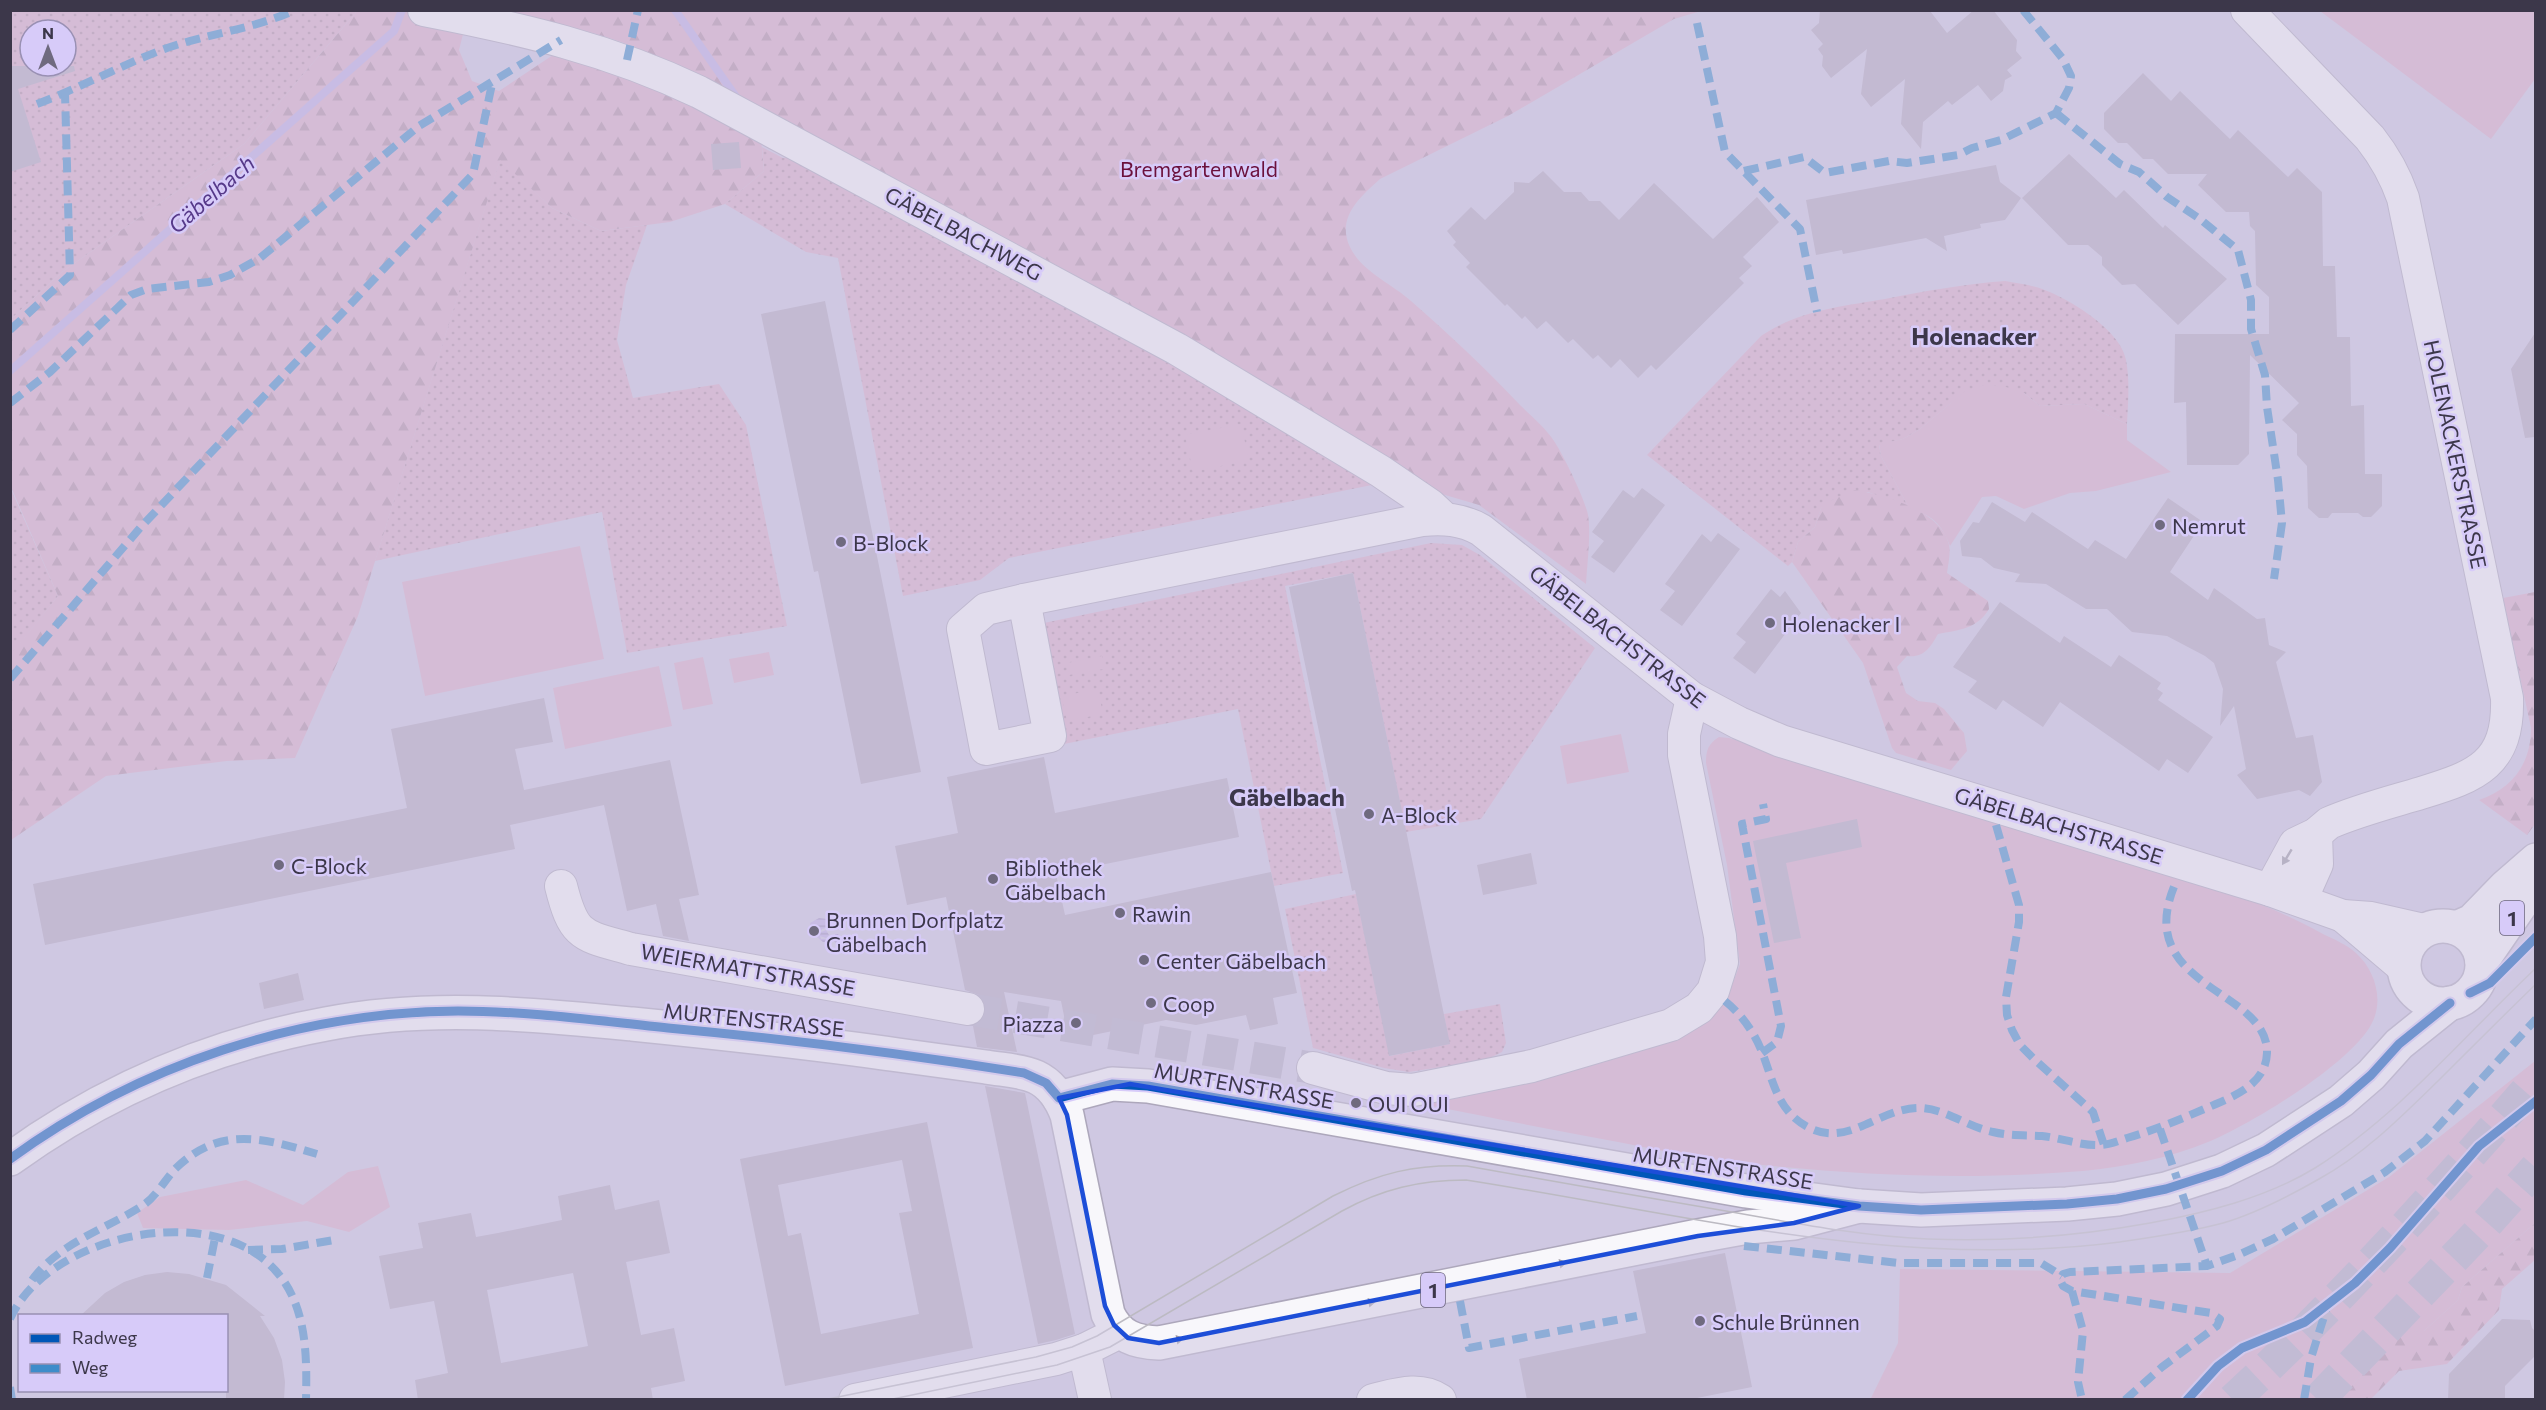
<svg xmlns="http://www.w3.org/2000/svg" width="2546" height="1410" font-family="Commissioner,sans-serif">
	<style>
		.grass { fill: url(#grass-dots); fill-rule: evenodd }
		.forest { fill: url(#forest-firs) }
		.green { fill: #dbaec8 }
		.water { fill: url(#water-rules) }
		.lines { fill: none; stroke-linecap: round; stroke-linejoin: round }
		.stream { stroke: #beaee6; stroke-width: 8 }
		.building { fill: #b3a8bf; fill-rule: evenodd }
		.minor-tunnel { stroke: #b2abc4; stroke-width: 32; stroke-dasharray: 32 16; stroke-linecap: butt }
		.motorway-tunnel { stroke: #b2abc4; stroke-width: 33; stroke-dasharray: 33 16; stroke-linecap: butt }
		.minor-casing { stroke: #ada7bb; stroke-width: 34 }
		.primary-casing { stroke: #ada7bb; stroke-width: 36 }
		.minor { stroke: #f8f7fb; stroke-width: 32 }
		.primary { stroke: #f8f7fb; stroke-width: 33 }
		.tram { stroke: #bcbac2; stroke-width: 1.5 }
		.quiet { stroke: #3e8cca; stroke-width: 8; stroke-dasharray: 15 8; stroke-linecap: butt }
		.cycleway-casing { stroke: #d7cbf9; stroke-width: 13 }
		.cycleway { stroke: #0057b8; stroke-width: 9 }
		.oneway { fill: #9a97a2 }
		.marked { fill: none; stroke: #1d4ed8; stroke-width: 4.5; stroke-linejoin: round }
		.poi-dot { fill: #6f6a7f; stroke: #d7cbf9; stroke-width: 2 }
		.labels { text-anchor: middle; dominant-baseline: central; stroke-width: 5; stroke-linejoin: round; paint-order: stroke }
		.shield { fill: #d7cbf9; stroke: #6a637e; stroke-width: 1.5 }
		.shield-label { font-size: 20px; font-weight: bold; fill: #3c374a }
		.park-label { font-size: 21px; fill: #6b103c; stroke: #d7cbf9 }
		.street-label { font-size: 21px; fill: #3c374a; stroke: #d7cbf9 }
		.poi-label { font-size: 21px; fill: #3c374a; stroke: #d7cbf9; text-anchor: start }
		.water-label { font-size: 22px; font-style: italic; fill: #563989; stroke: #d7cbf9 }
		.quarter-label { font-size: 24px; font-weight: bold; fill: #3c374a; stroke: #d7cbf9 }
	</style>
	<defs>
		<pattern id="grass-dots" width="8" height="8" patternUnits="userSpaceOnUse" patternTransform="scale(1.5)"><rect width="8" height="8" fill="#dbaec8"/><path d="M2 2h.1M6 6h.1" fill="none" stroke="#b38ea4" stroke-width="1.8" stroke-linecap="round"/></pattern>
		<pattern id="forest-firs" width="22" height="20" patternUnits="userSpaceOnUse" patternTransform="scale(1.5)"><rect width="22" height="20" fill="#dbaec8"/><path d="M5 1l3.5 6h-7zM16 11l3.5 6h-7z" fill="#b38ea4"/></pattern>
		<pattern id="water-rules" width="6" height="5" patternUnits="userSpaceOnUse" patternTransform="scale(1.5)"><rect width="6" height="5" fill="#beaee6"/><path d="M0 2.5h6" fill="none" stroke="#9c8ebc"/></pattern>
	</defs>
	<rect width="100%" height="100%" fill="#cfc8e2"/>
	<g class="grass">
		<path d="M11,11H357L244,144L62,272L11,319ZM30,30H66V66H30Z"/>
		<path d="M762,147L783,158L800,156L1132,334L1371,476L1372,485L1009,558L980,580L903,596L838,258L806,252L725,204L764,171Z"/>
		<path d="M500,159L552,208L601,231L647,225L626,285L617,340L633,398L719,384L746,425L787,626L627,653L602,512L375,561Z"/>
		<path d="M2005,281C2015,283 2026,284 2036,287C2064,295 2121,329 2126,360C2130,380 2128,403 2127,424L2084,404L2040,406L2024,393L1951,403L1920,429L1903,439L1879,445L1881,456L1909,508L1868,492L1821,508L1815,527L1798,542L1792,562L1788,566L1647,455L1761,336C1797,311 1843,306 1885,299C1925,291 1964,284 2005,281Z"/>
		<path d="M10,487L58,596L11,655H10Z"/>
		<path d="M1431,543L1462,545L1480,555L1595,648L1481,819L1406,832L1353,573L1285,586L1343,873L1274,886L1238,709L1064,744L1039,624Z"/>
		<path d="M1356,894L1390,1056L1449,1044L1444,1014L1500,1004L1506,1043L1502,1052L1486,1060L1409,1072L1384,1068L1313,1048L1285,909Z"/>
	</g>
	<g class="forest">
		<path d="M357,11H469L459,50L472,81L499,91L556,53L622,74L761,138L764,171L725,204L670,222L601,231L552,208L500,160L358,616L295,758L227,761L106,776L11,840L10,655L58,596L11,487V319L62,272L244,144Z"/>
		<path d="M494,11H1701L1674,19L1508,116L1380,179C1360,197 1336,218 1350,247C1362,272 1391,283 1411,301C1449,334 1485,368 1520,405C1531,416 1546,428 1554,441C1563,454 1583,496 1587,511C1592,526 1587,566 1586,584L1479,505L1428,490L1186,341L737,94C694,72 651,51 606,37C569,25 531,18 494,11Z"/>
		<path d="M1855,490C1885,495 1942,511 1949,545C1951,553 1948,565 1947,573L1988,601L1989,609C1977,629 1959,630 1938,634C1930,648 1924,658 1907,656L1897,667L1906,693L1918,701L1935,703L1944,709L1964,733L1967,751L1951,770L1896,753L1892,748L1863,663L1792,562L1798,542L1815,527L1821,508L1830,501Z"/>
		<path d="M2535,592L2536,823L2527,835L2479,800C2512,789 2531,764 2531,728L2503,598Z"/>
		<path d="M2535,1223V1260L2502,1289L2499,1310L2447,1364L2399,1371L2371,1399L2344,1400L2345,1393L2404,1331H2424L2458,1300L2462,1287Z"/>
	</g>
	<g class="green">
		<path d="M2320,11H2535V79L2491,139Z"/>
		<path d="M1985,385L2006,387L2024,393L2040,406L2084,404L2127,424V440L2171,472L2096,491L2070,493L2024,509L1996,496L1982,497L1950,546C1941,523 1933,516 1909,508L1881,456L1879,444L1903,439L1920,429L1965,391Z"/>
		<path d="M1241,424L1249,460L1193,472L1185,435Z"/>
		<path d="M580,546L604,659L425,696L402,582Z"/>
		<path d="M769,652L774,675L734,683L729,659Z"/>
		<path d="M1102,656L1104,669L1069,675L1067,663Z"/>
		<path d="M703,657L713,704L683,710L674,663Z"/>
		<path d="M659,666L672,726L565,749L553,688Z"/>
		<path d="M1098,689L1103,714L1067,721L1062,696Z"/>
		<path d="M1621,734L1629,772L1567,784L1560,746Z"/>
		<path d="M1719,737L1729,738L2175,873C2226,890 2276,908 2323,934C2334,939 2347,945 2356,953C2375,970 2384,1000 2372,1023C2351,1064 2251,1124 2208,1142C2169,1158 2125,1167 2083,1171C1960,1181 1835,1175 1712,1159C1681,1155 1649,1148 1618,1142C1553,1130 1487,1117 1423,1104L1553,1075L1702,1022L1731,988L1740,964L1727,865L1706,763C1706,750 1708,744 1719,737Z"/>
		<path d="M2535,1061V1223L2462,1287L2458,1300L2424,1331L2404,1332L2345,1393L2344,1399L1870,1400L1898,1343L1900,1269L2230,1273L2389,1177Z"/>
		<path d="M378,1166L390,1207L349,1232L307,1221L229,1230L143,1228L137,1213L160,1197L246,1180L303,1205L348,1172Z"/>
	</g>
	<path class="water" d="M819,918L827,919L830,922L829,927L822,929L819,933L826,930L829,935L826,938L820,936L821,939H833L835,934H838L841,939L840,943L837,945L834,941L823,942L817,937L809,936L808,931L811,928L810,923Z"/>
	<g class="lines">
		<g class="stream">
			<path d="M675,10L739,101"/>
			<path d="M10,371L394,31L402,10"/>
		</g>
	</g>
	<g class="building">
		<path d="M1820,10L1930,11L1947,33L1974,10H1993L2017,40L2016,51L2022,58L2007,70L2012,76L2005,80L2003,91L1991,101L1978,85L1952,105L1948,101L1923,122L1921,149L1901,124L1905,79L1871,107L1861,94L1867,49L1831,78L1822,66L1823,56L1818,49L1823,44L1811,30L1819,23Z"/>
		<path d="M10,66H74L75,71L18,89L41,162L10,172Z"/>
		<path d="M2143,73L2171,101L2180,91L2230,139L2238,130L2288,177L2297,168L2322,192L2323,266H2335L2337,337H2350L2351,406L2364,405L2365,474H2382V506L2371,517H2363L2358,513H2332L2328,518H2319L2308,508L2307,466L2297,455V434L2282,420L2299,403L2250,355L2249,454L2238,465H2187L2186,402L2174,403L2175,334H2269V297L2256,285L2255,231L2250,226L2249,212H2226L2198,185L2207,174H2168L2153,159H2143L2127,143H2118L2104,129V113Z"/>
		<path d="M739,142L741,168L713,170L711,144Z"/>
		<path d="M2069,154L2116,198L2124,190L2163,228L2165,225L2227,279L2178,325L2135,284L2122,285L2102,265V257L2088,245H2068L2022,198Z"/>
		<path d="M1996,165L2000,182L2021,198L2005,220L1980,224L1981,228L1944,236L1947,251L1926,238L1843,254L1842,250L1816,255L1806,200Z"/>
		<path d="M1543,171L1564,192H1581L1589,201H1600L1619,220L1654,183L1713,239L1757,197L1779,222L1743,257L1752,266L1739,278L1744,283L1656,370L1651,365L1638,378L1620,359L1611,368L1598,355L1593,359L1573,339L1568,343L1546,321L1537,329L1525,316L1522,319L1507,304L1505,306L1466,267L1470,263L1453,245L1456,242L1447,231L1471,207L1485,220L1514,192V182L1529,183Z"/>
		<path d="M825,301L921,772L861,784L818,571L814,572L761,314Z"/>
		<path d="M2535,333V437L2525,438L2511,369Z"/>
		<path d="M1642,488L1665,505L1614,573L1591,557L1604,541L1592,532L1623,490L1634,498Z"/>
		<path d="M2168,498L2203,522L2170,572L2208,600L2214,588L2257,619L2265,618L2269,645L2286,652L2276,662L2296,738L2313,735L2322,782L2310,796L2299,790L2257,799L2237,775L2246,769L2234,706L2220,726L2223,689L2214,663L2205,656L2167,636L2132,632L2107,609H2086L2046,584L2015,582L2020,574L1994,568L1981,558L1962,556L1960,541L1973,522L1979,523L1992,502L2025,522L2032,512L2088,549L2095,540L2126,559Z"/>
		<path d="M1718,533L1740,549L1682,626L1660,610L1675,591L1665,584L1702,534L1711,542Z"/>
		<path d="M1353,573L1450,1044L1389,1056L1355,890L1352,891L1289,587Z"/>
		<path d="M1771,589L1780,597L1785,591L1801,613L1755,674L1733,658L1746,642L1736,634Z"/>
		<path d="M2000,602L2060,643L2064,636L2111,667L2119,655L2161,683L2157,689L2163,693L2158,700L2213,737L2188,773L2167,759L2159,771L2060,702L2043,727L2003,700L1996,710L1968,692L1977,681L1953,667Z"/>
		<path d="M544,698L553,742L515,749L524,790L670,760L699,895L679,899L689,941L663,936L656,904L627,911L604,805L510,825L515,849L45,945L33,884L407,808L391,729Z"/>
		<path d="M1044,757L1055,813L1227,778L1239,837L1056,874L1065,915L1271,872L1297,993L1273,998L1278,1024L1250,1030L1246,1015L1196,1025L1166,1020L1069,1040L1061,1001L1004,992L1017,1052L977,1047L973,1026L982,1020L986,1012L985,1003L979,995L965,990L946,897L907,905L895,846L958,833L947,777Z"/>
		<path d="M1857,819L1862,847L1786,863L1801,938L1774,943L1753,841Z"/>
		<path d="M1531,853L1537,884L1483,895L1477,865Z"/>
		<path d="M298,973L304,1000L264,1009L259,983Z"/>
		<path d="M985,1086L1025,1093L1075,1334L1056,1340L1038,1344Z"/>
		<path d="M927,1122L973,1348L785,1386L740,1159ZM902,1160L912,1211L899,1213L919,1314L821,1334L801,1233L788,1236L778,1185Z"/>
		<path d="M610,1185L615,1210L659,1200L670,1253L626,1262L641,1335L674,1328L685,1381L651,1388L653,1400H418L415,1380L448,1373L434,1301L390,1309L379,1256L423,1248L418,1223L471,1213L476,1237L498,1233L562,1220L558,1196ZM573,1273L588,1346L501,1363L487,1290Z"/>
		<path d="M1725,1253L1752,1387L1687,1400H1527L1519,1359L1646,1333L1633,1271Z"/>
		<path d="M167,1272L189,1274L226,1285L265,1316H260L274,1338L282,1360L285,1382L284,1400H226V1316H80L105,1293L124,1282L145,1275Z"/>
		<path d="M2502,1319L2530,1320L2532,1328L2535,1331V1356L2505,1386V1400H2448L2449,1374Z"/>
	</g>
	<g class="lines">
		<path class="minor-tunnel" d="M968,1009L1313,1068"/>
		<g class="motorway-tunnel">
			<path d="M2233,1400C2341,1300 2439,1191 2536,1080"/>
			<path d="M2318,1400L2481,1230L2536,1168"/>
		</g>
		<g class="minor-casing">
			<g id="minor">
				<path d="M424,10C522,29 609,49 699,92L1177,349L1380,471L1430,505L1445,519"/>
				<path d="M2247,10L2370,138C2385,157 2395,175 2403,198L2507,698C2509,764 2477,776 2421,793C2391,802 2359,810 2329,823L2316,834L2295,844L2270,890"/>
				<path d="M1024,600L1422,520C1443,518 1462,519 1481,530L1692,698L1739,723L1781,741L2270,890L2343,916L2371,918L2424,930"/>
				<path d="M1024,600L1050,736L986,749L963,629L986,609Z"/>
				<path d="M561,886C574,938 582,935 631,949L968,1009"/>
				<path d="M2301,900L2317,864L2316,834"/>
				<path d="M2343,916L2403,967"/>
				<path d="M1313,1068L1386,1088L1413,1090L1532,1066L1671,1025L1699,1008L1713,991L1722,962L1720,936L1684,755V734L1692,698"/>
				<path d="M1084,1350L1095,1400"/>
				<path d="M855,1400L1056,1359L1084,1350L1120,1332"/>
				<path d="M1373,1400C1395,1395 1419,1386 1440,1400"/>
			</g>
		</g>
		<g class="primary-casing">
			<g id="primary">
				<circle cx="2443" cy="965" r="39"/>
				<path d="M2456,928L2472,921L2505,887L2536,860"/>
				<path d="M2482,961L2524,900L2536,870"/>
				<path d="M1059,1098L1112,1084L1148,1086L1746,1191L1859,1206L1921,1210L2067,1204L2117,1199L2166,1189L2222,1171L2266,1150L2341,1101L2371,1075L2399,1044L2450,1003"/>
				<path d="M10,1159C104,1091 212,1045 326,1024C428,1004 529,1014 632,1024C721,1033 809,1042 898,1055C927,1059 957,1063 986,1067C1002,1070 1021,1070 1036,1077C1051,1084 1061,1099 1067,1115L1108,1314C1119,1337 1135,1342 1159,1343L1698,1236L1748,1227L1794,1223L1859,1206"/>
			</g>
		</g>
		<use href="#minor" class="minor"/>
		<use href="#primary" class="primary"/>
		<g class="tram">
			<path d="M823,1400L1036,1357L1072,1347L1097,1336L1333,1196C1379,1173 1415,1164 1467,1166C1551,1181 1636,1196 1720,1210C1789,1222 1858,1236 1928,1239C2002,1242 2078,1236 2150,1223C2205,1213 2266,1198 2315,1168C2399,1115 2464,1036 2536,968"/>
			<path d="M888,1400L1057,1365L1110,1347L1342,1211C1382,1189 1420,1180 1466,1180C1684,1214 1898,1271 2120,1242C2154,1237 2190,1232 2223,1223C2254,1214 2291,1195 2319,1179C2365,1154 2403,1115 2440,1079C2472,1047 2503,1016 2536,984"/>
		</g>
		<g class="quiet">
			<path d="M1697,23L1725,152L1800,229L1817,312"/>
			<path d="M627,60L638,10"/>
			<path d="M37,104C79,88 118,67 159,51C203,34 252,30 295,10"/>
			<path d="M2056,113L2120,164L2139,172L2167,197L2200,219L2238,250L2251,300V329L2265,375L2267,407L2278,480L2282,523L2274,579"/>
			<path d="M1744,171L1804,157L1825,173L1889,161L1907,163L1958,155L1972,148L2001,140L2056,113L2069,88L2071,76L2063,59L2023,10"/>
			<path d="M10,330L70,275L65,93"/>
			<path d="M10,403L50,372L131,295L147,289L209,282L230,275L260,258L419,126L561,40"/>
			<path d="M10,679L140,528L473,174L492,84"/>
			<path d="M1996,825L2019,905V922L2006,997L2007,1015L2012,1030L2020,1045L2035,1060L2093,1112L2104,1145"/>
			<path d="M1725,1001C1742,1015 1754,1032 1762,1052C1774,1083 1778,1114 1812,1129C1850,1146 1881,1107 1920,1108C1946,1109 1968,1127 1993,1132C2009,1136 2025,1135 2042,1136C2062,1138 2081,1146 2100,1145C2109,1145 2118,1141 2127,1138C2158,1129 2186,1117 2216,1104C2239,1094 2266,1082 2267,1053C2269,988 2129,988 2176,882"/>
			<path d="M1762,1053L1777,1042L1781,1026L1742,824L1766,819L1763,804"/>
			<path d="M2160,1129L2207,1266"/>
			<path d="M1744,1246L1899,1263H2041L2062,1276"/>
			<path d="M248,1250L282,1249L334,1240"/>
			<path d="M207,1278L215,1238"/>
			<path d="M32,1280C59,1243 104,1230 142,1206C156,1197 164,1181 175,1169C220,1125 263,1138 317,1154"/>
			<path d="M2072,1291L2083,1331L2078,1382L2082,1400"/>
			<path d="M1460,1301L1469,1348L1637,1316"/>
			<path d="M10,1319C47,1235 212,1199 275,1270C307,1305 307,1355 306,1400"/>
			<path d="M10,1387L12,1400"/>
			<path d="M2125,1400L2162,1367L2217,1326L2220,1319L2211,1313L2072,1291L2063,1286L2060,1280L2063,1274L2070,1272L2207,1266L2238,1255L2273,1239L2385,1172L2425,1141L2536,1019"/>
			<path d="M2304,1400L2311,1358L2327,1307"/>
		</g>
		<g class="cycleway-casing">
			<g id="cycleway">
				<path d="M2470,993L2490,983L2536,937"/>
				<path d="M10,1159C139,1065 298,1012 458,1011C528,1011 599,1021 668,1028C787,1039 906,1054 1024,1073L1046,1083L1059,1098L1112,1084L1148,1086L1746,1191L1859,1206L1921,1210L2067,1204L2117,1199L2166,1189L2222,1171L2266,1150L2341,1101L2371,1075L2399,1044L2450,1003"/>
				<path d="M2187,1400L2218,1366L2242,1348L2305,1322L2355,1283L2390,1248L2479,1146L2536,1101"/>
			</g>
		</g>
		<use href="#cycleway" class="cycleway"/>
	</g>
	<defs><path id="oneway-solid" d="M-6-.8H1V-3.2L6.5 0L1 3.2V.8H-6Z" transform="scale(1.5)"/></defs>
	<g class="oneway">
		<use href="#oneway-solid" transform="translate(2287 857) rotate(121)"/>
		<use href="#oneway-solid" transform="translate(1558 1264) rotate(-11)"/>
		<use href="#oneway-solid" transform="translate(1367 1303) rotate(-11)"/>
		<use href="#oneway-solid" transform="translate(1175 1340) rotate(-11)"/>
	</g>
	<path d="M0 0H2546V1410H0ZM1130,1084L1859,1206L1794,1223L1698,1236L1159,1343L1128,1338L1114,1325L1105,1306L1067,1115L1059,1098Z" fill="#cfc8e2" fill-opacity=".55" fill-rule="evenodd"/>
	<path class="marked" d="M1130,1084L1859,1206L1794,1223L1698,1236L1159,1343L1128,1338L1114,1325L1105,1306L1067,1115L1059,1098Z"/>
	<g class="poi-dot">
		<circle cx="2160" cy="525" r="6"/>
		<circle cx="841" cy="542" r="6"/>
		<circle cx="1770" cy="623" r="6"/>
		<circle cx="1369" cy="814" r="6"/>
		<circle cx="279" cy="865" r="6"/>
		<circle cx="993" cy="879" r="6"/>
		<circle cx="1120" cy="913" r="6"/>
		<circle cx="814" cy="931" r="6"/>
		<circle cx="1144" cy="960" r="6"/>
		<circle cx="1151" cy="1003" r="6"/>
		<circle cx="1076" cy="1023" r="6"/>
		<circle cx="1356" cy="1103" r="6"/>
		<circle cx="1700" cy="1321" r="6"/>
	</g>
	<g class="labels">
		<g class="shield">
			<rect x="2500" y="901" width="24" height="34" rx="4.5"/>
			<rect x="1421" y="1273" width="24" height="34" rx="4.5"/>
		</g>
		<g class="shield-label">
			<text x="2512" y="918">1</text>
			<text x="1433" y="1290">1</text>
		</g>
		<g class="park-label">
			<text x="1199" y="168">Bremgartenwald</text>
		</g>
		<g class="street-label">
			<text transform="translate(964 233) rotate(28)">GÄBELBACHWEG</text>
			<text transform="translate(2456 454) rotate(78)">HOLENACKERSTRASSE</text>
			<text transform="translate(1618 636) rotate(38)">GÄBELBACHSTRASSE</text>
			<text transform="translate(2059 825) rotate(17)">GÄBELBACHSTRASSE</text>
			<text transform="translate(748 969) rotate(10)">WEIERMATTSTRASSE</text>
			<text transform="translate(754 1019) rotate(6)">MURTENSTRASSE</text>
			<text transform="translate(1244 1085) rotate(10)">MURTENSTRASSE</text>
			<text transform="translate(1723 1167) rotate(9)">MURTENSTRASSE</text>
		</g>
		<g class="poi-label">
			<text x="2172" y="525">Nemrut</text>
			<text x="853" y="542">B-Block</text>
			<text x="1782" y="623">Holenacker I</text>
			<text x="1381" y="814">A-Block</text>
			<text x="291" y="865">C-Block</text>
			<text x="1005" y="867">Bibliothek<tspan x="1005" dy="24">Gäbelbach</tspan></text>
			<text x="1132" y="913">Rawin</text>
			<text x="826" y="919">Brunnen Dorfplatz<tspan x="826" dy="24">Gäbelbach</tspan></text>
			<text x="1156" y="960">Center Gäbelbach</text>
			<text x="1163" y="1003">Coop</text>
			<text x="1064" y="1023" text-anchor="end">Piazza</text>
			<text x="1368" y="1103">OUI OUI</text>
			<text x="1712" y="1321">Schule Brünnen</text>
		</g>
		<g class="water-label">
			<text transform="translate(211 194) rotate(-41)">Gäbelbach</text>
		</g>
		<g class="quarter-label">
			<text x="1974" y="335">Holenacker</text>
			<text x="1287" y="796">Gäbelbach</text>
		</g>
	</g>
	<rect width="2546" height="1410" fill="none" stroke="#3c374a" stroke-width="24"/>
	<rect x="18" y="1314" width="210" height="78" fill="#d7cbf9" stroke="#9990b3" stroke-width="1.5"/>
	<rect x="30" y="1334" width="30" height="9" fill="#0057b8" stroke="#9990b3" stroke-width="1.5"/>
	<text x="72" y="1344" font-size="18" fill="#3c374a">Radweg</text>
	<rect x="30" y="1364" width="30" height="9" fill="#3e8cca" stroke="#9990b3" stroke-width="1.5"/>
	<text x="72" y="1374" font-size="18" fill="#3c374a">Weg</text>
	<g transform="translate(48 48)"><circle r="28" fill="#d7cbf9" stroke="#9990b3" stroke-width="1.5"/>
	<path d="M0-4.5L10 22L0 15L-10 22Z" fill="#6f6a7f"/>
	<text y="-9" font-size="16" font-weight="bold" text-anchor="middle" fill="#3c374a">N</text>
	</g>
</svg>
